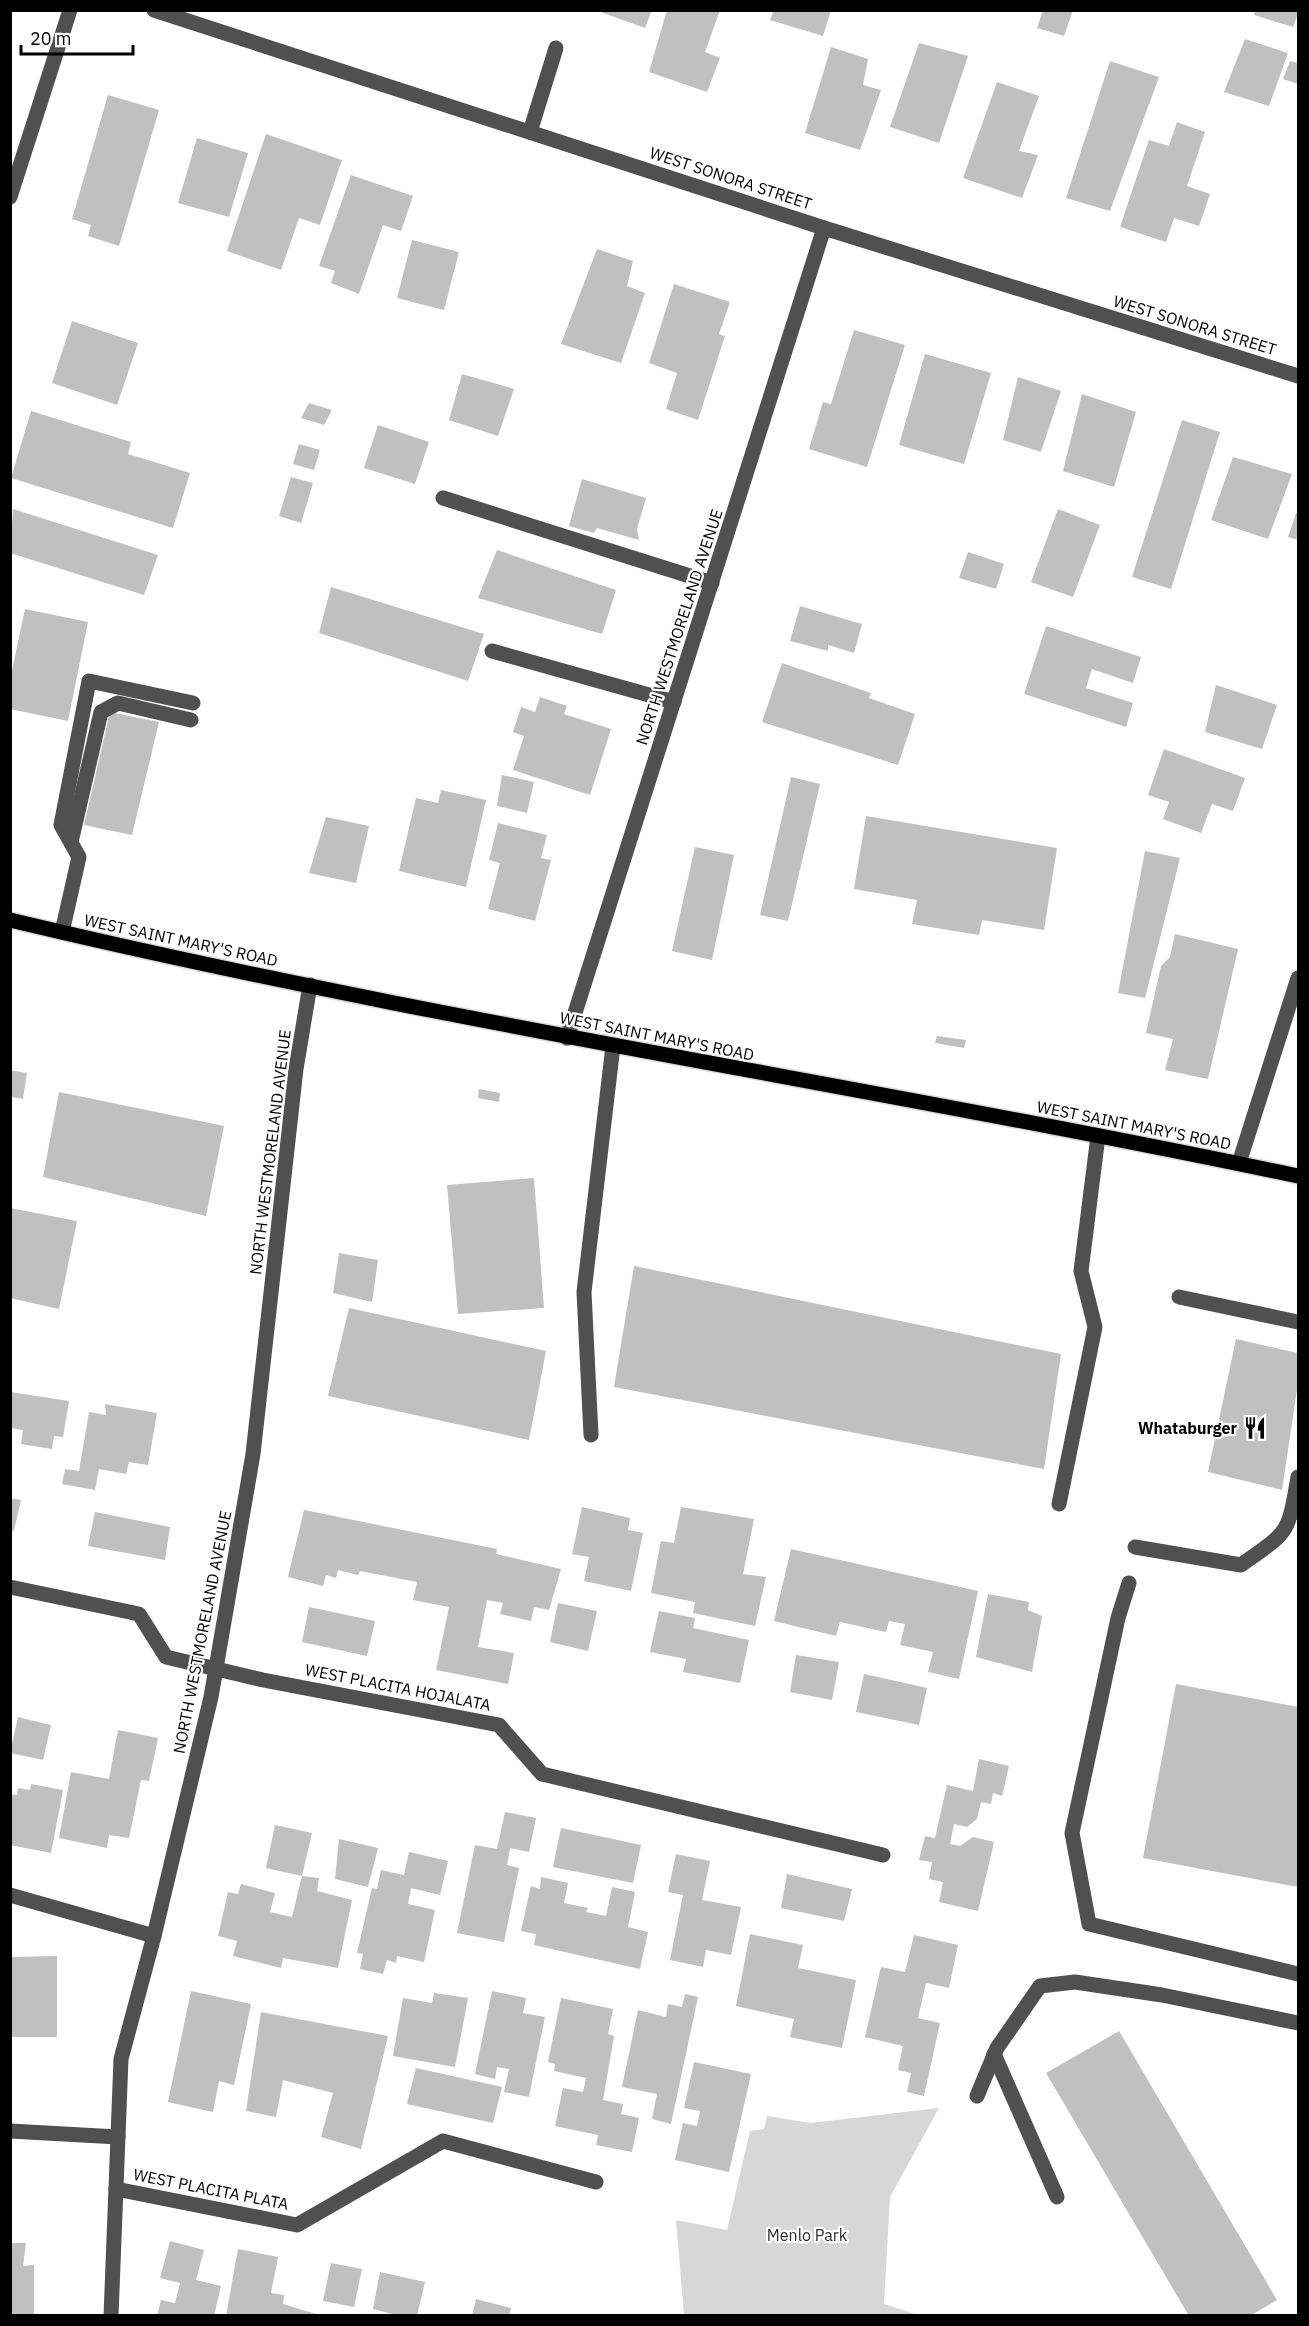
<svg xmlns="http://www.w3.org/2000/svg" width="1309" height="2326" font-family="'IBM Plex Sans',sans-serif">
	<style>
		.green { fill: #d7d7d7 }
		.building { fill: #c0c0c0 }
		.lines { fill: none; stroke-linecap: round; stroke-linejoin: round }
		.major-casing { stroke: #dbdbdb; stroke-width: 18 }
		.minor { stroke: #505050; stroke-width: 15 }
		.major { stroke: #000; stroke-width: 15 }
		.labels { text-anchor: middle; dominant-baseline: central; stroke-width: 4.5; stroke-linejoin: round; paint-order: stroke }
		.street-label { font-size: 16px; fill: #000; stroke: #fff }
		.poi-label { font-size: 16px; font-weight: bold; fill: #000; stroke: #fff; text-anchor: end }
		.park-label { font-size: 16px; fill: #2e2e2e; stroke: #fff }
	</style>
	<rect width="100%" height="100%" fill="#fff"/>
	<path class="green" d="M939,2108L890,2197L884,2304L918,2315H684L676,2220L727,2230L750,2131L764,2129L767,2116L810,2123Z"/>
	<g class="building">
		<path d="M595,10H652L645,28Z"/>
		<path d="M667,10H720L705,52L720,58L707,92L649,72Z"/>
		<path d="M774,10H831L823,36L770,20Z"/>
		<path d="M1043,10H1073L1064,36L1037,28Z"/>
		<path d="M1255,10H1298V14L1293,27L1254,15Z"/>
		<path d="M1245,39L1288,53L1269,106L1224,92Z"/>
		<path d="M919,43L968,56L939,143L890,127Z"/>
		<path d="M831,47L868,59L863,85L881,90L860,150L805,133Z"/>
		<path d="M1110,61L1159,77L1110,211L1066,198Z"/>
		<path d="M1290,61L1298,63V84L1283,79Z"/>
		<path d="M997,82L1039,96L1019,151L1038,155L1022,198L963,178Z"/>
		<path d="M108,95L159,110L119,246L88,236L91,225L72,219Z"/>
		<path d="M1177,122L1205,132L1187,186L1210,194L1199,226L1174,218L1166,242L1120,227L1149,140L1169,146Z"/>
		<path d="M266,134L342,160L320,225L299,218L281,270L227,251Z"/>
		<path d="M197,138L248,153L229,217L178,203Z"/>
		<path d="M351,175L413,196L401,231L383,225L359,294L331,283L335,271L319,266Z"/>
		<path d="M412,240L459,252L444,310L397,298Z"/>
		<path d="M597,249L633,261L627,286L645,293L621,363L561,344Z"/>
		<path d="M674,284L730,302L719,334L725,336L698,420L666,409L677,373L649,363Z"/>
		<path d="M72,321L138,343L117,405L52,383Z"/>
		<path d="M854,330L905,345L867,467L809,449L823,402L831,404Z"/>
		<path d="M925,354L991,373L964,464L899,445Z"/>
		<path d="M462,374L514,389L498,436L449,420Z"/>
		<path d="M1018,377L1061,391L1041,452L1003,440Z"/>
		<path d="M1082,394L1136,412L1114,487L1063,471Z"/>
		<path d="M309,403L332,410L324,425L301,418Z"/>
		<path d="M31,411L131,442L128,454L190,473L173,528L11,478Z"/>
		<path d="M1182,420L1220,432L1171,589L1132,577Z"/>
		<path d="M378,425L429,442L415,484L364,468Z"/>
		<path d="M299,444L320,450L314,470L293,464Z"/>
		<path d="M1233,457L1292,474L1268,539L1211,520Z"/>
		<path d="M291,477L313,483L301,523L279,516Z"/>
		<path d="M582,479L646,498L637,529L639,540L597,528L594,533L569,526Z"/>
		<path d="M13,509L158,555L144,595L10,553Z"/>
		<path d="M1058,509L1100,525L1073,597L1031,582Z"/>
		<path d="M1296,513H1298V540L1288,537Z"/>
		<path d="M497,550L616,590L602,634L478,598Z"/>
		<path d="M968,552L1004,564L996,589L959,578Z"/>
		<path d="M331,587L484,634L468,681L319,633Z"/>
		<path d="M800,606L862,624L854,653L828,645V651L790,641Z"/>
		<path d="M25,609L88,622L68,721L10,709V680Z"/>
		<path d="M1046,626L1141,657L1133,683L1092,669L1086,688L1133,703L1126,727L1024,694Z"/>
		<path d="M782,663L871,693L869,698L915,714L898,765L762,722Z"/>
		<path d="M1216,685L1277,705L1262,749L1205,732Z"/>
		<path d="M540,697L567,706L564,714L611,729L590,795L513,770L524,736L513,732L521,707L535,712Z"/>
		<path d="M110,712L159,722L132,835L84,825Z"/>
		<path d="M1164,749L1245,778L1233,811L1212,804L1201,833L1163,819L1169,802L1148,795Z"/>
		<path d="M502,775L534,782L527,813L497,806Z"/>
		<path d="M791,777L820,784L788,921L760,915Z"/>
		<path d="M441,790L486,800L466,887L399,871L416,798L438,803Z"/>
		<path d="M866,816L1057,848L1044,930L982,920L979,935L912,924L917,900L854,889Z"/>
		<path d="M326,817L369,826L356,883L309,873Z"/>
		<path d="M498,823L547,835L541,858L551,860L535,921L488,909L500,863L489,860Z"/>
		<path d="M695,847L734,855L712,960L672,951Z"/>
		<path d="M1145,851L1180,858L1145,998L1118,993Z"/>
		<path d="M1175,934L1238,949L1208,1079L1165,1070L1173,1039L1146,1033L1161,966L1170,957Z"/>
		<path d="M937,1036L966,1040L964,1048L935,1043Z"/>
		<path d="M10,1070L27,1073L23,1099L10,1097Z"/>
		<path d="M479,1089L500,1093L499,1102L478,1098Z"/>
		<path d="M59,1092L224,1126L206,1216L43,1177Z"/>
		<path d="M534,1178L544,1308L458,1314L447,1185Z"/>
		<path d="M10,1208L77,1221L59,1309L10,1298Z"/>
		<path d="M339,1253L378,1260L372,1302L333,1293Z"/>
		<path d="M634,1266L1061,1354L1044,1469L614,1387Z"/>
		<path d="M349,1308L546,1351L529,1440L328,1396Z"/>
		<path d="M1236,1339L1298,1353V1383L1282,1490L1208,1472Z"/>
		<path d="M10,1392L69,1401L63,1437L54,1436L52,1449L21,1444L23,1430L10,1428Z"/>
		<path d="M105,1404L157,1413L148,1465L129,1462L126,1474L99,1469L95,1490L62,1484L65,1469L79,1471L89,1412L106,1415Z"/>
		<path d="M10,1498L21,1500L14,1531L10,1530Z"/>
		<path d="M582,1507L630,1518L628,1530L643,1533L631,1591L584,1581L589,1557L572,1554Z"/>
		<path d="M681,1507L754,1519L743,1574L766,1577L755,1626L693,1613L695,1602L651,1593L661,1541L674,1543Z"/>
		<path d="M304,1510L497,1549L496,1554L561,1569L549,1610L534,1607L531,1621L500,1614L503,1603L487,1600L478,1647L514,1653L508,1684L436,1670L449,1607L413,1600L417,1582L360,1571L358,1575L338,1570L336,1578L326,1575L323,1586L288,1577Z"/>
		<path d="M95,1512L170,1527L165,1560L88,1546Z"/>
		<path d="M791,1549L978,1591L959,1679L928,1672L933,1652L900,1645L905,1624L889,1621L886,1632L840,1622L836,1636L774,1621Z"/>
		<path d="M988,1594L1029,1602L1028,1610L1042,1616L1032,1672L976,1657Z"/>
		<path d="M558,1603L597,1611L588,1651L550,1642Z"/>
		<path d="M309,1607L375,1621L367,1656L302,1642Z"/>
		<path d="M659,1611L695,1618L693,1628L749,1640L740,1683L683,1672L686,1659L650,1652Z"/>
		<path d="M796,1655L839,1662L832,1700L790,1692Z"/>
		<path d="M864,1674L927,1688L919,1725L856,1712Z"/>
		<path d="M1176,1684L1298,1707V1887L1143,1858Z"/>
		<path d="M18,1717L51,1725L43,1760L10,1753Z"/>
		<path d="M118,1730L158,1738L149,1781L141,1780L129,1838L109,1835L107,1848L59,1838L71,1772L109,1779Z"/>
		<path d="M979,1759L1009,1766L1002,1796L993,1793L991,1804L981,1802L977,1819L967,1827L954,1824L950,1844L960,1846L973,1837L994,1842L978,1911L939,1902L943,1882L929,1879L932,1862L919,1860L925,1836L935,1838L947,1785L973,1791Z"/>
		<path d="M31,1784L63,1790L51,1853L10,1845V1794L17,1795L18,1788L30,1790Z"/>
		<path d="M505,1812L536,1818L529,1852L510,1848L507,1865L519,1868L504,1942L457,1933L475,1845L497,1849Z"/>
		<path d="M275,1825L312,1833L302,1876L266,1868Z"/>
		<path d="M561,1828L641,1845L633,1883L553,1867Z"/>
		<path d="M339,1839L378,1848L368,1887L335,1879Z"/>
		<path d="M409,1852L448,1861L440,1895L411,1888L408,1904L435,1910L424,1962L397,1956L396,1963L387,1960L383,1974L360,1969L363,1954L357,1953L372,1888L377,1889L381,1870L404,1875Z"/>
		<path d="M676,1854L710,1861L702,1900L741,1907L731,1955L706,1950L703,1967L670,1960L683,1895L668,1892Z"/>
		<path d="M787,1874L852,1889L844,1921L781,1908Z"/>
		<path d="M302,1876L319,1878L317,1891L352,1900L338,1968L283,1958L281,1968L233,1956L237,1941L218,1936L228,1892L238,1894L241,1884L275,1893L270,1912L292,1917Z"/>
		<path d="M541,1877L568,1883L564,1903L588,1908L586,1912L606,1916L612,1887L635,1892L628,1927L648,1932L640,1969L534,1945L536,1934L521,1931L531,1886L540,1889Z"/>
		<path d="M750,1934L803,1945L798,1968L856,1980L842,2048L790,2037L794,2019L736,2006Z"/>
		<path d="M914,1935L958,1945L949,1988L926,1983L918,2018L940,2023L924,2096L907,2092L911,2073L898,2070L903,2046L865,2037L881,1967L905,1972Z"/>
		<path d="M57,1956V2037H10V1957Z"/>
		<path d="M191,1991L251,2004L234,2085L219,2081L213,2112L168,2102Z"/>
		<path d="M492,1991L526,1998L523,2013L545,2017L529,2097L504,2092L509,2069L497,2067L495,2079L475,2074Z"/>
		<path d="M434,1993L468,1998L455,2067L393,2056L403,1998L432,2003Z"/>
		<path d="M685,1994L698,1997L671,2124L652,2119L657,2094L622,2087L638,2010L666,2017L668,2004L682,2007Z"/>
		<path d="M561,1998L613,2009L608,2034L614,2036L603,2100L623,2104L621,2114L639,2118L632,2152L596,2145L598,2135L555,2126L563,2088L583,2092L586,2078L554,2071L555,2064L548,2062Z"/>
		<path d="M261,2012L388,2036L361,2149L321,2137L333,2093L283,2080L276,2117L246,2111Z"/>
		<path d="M1119,2031L1277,2300L1250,2316H1189L1046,2073Z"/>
		<path d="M694,2062L751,2074L729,2172L675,2160L683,2123L697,2126L700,2111L684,2108Z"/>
		<path d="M416,2068L502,2087L493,2123L407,2104Z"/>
		<path d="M170,2241L204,2250L196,2280L221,2286L214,2316H157L161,2300L175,2303L180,2283L160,2278Z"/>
		<path d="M10,2243H26L23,2266L34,2265V2316H10Z"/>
		<path d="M238,2249L278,2257L271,2293L284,2295L283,2304L323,2316H226Z"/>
		<path d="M331,2263L362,2269L354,2307L323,2301Z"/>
		<path d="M380,2272L425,2282L417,2316H400L373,2309Z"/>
		<path d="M476,2299L511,2308L509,2316H472Z"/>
	</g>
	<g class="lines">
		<g class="major-casing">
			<path id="major" d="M10,920C437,1022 870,1086 1298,1176"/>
		</g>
		<g class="minor">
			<path d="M154,10L824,228L1298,376"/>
			<path d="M530,132L556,48"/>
			<path d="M10,197L70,10"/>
			<path d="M443,498L712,583"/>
			<path d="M492,651L674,702"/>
			<path d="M71,842L101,712L118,703L191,720"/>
			<path d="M62,932L79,857L61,825L89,681L193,703"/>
			<path d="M567,1038L824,228"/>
			<path d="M1239,1163L1298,978"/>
			<path d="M1179,1297L1298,1322"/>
			<path d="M591,1435L584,1292L613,1046"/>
			<path d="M1059,1504L1095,1327L1081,1271L1098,1136"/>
			<path d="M1135,1547L1241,1565C1289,1531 1288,1535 1298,1477"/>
			<path d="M1129,1583L1118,1618L1072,1833L1089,1924L1298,1974"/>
			<path d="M10,1587L139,1614L166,1657L263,1680L499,1725L542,1774L883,1855"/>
			<path d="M10,1895L154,1936"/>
			<path d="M994,2054L1057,2197"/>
			<path d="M977,2096L997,2048L1040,1986L1075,1982L1162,1995L1298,2023"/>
			<path d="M10,2131L118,2137"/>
			<path d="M116,2189L297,2225L443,2141L596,2182"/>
			<path d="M111,2316L121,2059L154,1936L211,1697L253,1454L296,1069L310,985"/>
		</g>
		<use href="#major" class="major"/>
	</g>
	<defs>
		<g id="restaurant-bare" transform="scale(1.8)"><path d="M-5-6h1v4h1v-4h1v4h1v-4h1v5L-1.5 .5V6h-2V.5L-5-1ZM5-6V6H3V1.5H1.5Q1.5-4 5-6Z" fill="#000" stroke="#fff" stroke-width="2.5" paint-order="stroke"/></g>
	</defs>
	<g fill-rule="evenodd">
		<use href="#restaurant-bare" x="1255" y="1428"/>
	</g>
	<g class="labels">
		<g class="street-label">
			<text transform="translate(731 178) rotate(18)">WEST SONORA STREET</text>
			<text transform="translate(1195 325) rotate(17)">WEST SONORA STREET</text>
			<text transform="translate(679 627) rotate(-72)">NORTH WESTMORELAND AVENUE</text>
			<text transform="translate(181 940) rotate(12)">WEST SAINT MARY'S ROAD</text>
			<text transform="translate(657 1036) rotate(11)">WEST SAINT MARY'S ROAD</text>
			<text transform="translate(1134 1125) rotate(11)">WEST SAINT MARY'S ROAD</text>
			<text transform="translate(270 1152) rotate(-83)">NORTH WESTMORELAND AVENUE</text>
			<text transform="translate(202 1632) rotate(-79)">NORTH WESTMORELAND AVENUE</text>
			<text transform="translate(398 1687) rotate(11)">WEST PLACITA HOJALATA</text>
			<text transform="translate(211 2189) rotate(11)">WEST PLACITA PLATA</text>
		</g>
		<g class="poi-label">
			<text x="1237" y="1428">Whataburger</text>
		</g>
		<g class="park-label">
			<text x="807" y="2235">Menlo Park</text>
		</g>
	</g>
	<rect width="1309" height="2326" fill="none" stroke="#000000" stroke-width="24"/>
	<path d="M21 45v9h112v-9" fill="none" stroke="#000000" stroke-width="3"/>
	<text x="30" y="45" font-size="18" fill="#000000" stroke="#ffffff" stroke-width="4.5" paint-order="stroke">20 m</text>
</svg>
